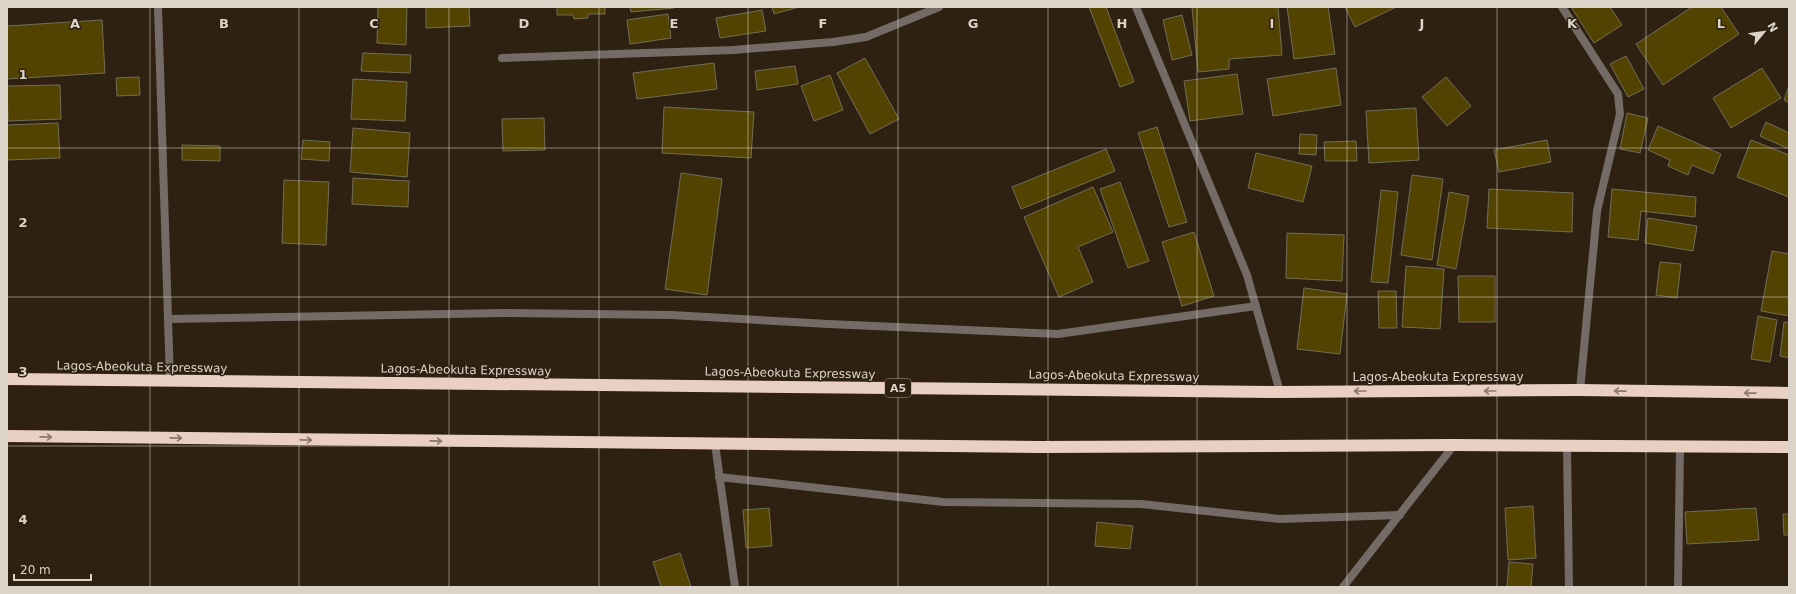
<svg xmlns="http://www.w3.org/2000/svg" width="1796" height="594" font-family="'DejaVu Sans',sans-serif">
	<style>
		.building { fill: #524301; stroke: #736d57 }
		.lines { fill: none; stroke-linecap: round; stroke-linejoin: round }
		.lane { stroke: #756b66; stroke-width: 8 }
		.street { stroke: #756b66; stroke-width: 8 }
		.highway { stroke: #e9d0c2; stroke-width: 12 }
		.oneway { stroke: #8c786a }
		.grid { fill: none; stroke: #dcd3c9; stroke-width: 1; stroke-opacity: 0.55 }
		.labels { text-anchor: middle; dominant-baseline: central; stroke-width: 3; stroke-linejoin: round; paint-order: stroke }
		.shield { fill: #2e2111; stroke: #a89e92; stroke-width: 1 }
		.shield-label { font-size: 11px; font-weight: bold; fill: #dcd3c9 }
		.street-label { font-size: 12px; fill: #dcd3c9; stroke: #2e2111 }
		.grid-label { font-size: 13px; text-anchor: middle; font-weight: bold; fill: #dcd3c9; stroke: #2e2111; stroke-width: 3; stroke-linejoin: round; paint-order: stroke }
	</style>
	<rect width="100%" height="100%" fill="#2e2111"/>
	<g class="building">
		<path d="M378,7H407L406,45L377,43Z"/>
		<path d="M426,7H469L470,26L426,28Z"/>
		<path d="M557,7H605V14H588V18L574,19L573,15H557Z"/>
		<path d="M630,7H674V8L631,12Z"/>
		<path d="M772,7H799L774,14Z"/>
		<path d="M1089,7H1106L1134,82L1120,87Z"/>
		<path d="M1192,7H1278L1282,55L1229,59V69L1198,72Z"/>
		<path d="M1287,7H1328L1335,54L1294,59Z"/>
		<path d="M1345,7H1396L1355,27Z"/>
		<path d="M1571,7H1610L1622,25L1594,43Z"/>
		<path d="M1692,7H1721L1739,34L1663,85L1636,44Z"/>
		<path d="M762,10L766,31L720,38L716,18Z"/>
		<path d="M668,14L671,38L630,44L627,20Z"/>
		<path d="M1182,15L1192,55L1172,60L1163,20Z"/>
		<path d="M102,20L105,73L7,79V26Z"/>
		<path d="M363,53L411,55L410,73L361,71Z"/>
		<path d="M1626,56L1644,89L1628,97L1610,64Z"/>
		<path d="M865,58L899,119L870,134L837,73Z"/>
		<path d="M714,63L717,89L637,99L633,73Z"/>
		<path d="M795,66L798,84L757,90L755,71Z"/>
		<path d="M1336,68L1341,105L1273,116L1267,79Z"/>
		<path d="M1762,68L1781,98L1731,128L1713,98Z"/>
		<path d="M1237,74L1243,114L1190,121L1184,81Z"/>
		<path d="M830,75L843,110L814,121L801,86Z"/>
		<path d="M139,77L140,95L117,96L116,78Z"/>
		<path d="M1446,77L1471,106L1447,126L1422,97Z"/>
		<path d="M353,79L407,82L405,121L351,119Z"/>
		<path d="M60,85L61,119L8,121L7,86Z"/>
		<path d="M1789,86V103L1784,100Z"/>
		<path d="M664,107L754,112L751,158L662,153Z"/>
		<path d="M1416,108L1419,160L1369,163L1366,111Z"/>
		<path d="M1627,113L1648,118L1640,153L1620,149Z"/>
		<path d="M544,118L545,150L503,151L502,119Z"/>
		<path d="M1766,122L1789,133V149L1760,136Z"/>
		<path d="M58,123L60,158L7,160V125Z"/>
		<path d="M1658,126L1721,154L1713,174L1692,165L1688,175L1668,166L1670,160L1648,150Z"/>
		<path d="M1157,127L1187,222L1169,227L1138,133Z"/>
		<path d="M353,128L410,133L407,177L350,172Z"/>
		<path d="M1300,134L1317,135L1316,155L1299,154Z"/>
		<path d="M303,140L330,142L329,161L301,159Z"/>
		<path d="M1547,140L1551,162L1499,172L1494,150Z"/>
		<path d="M1751,140L1789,155V197L1737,177Z"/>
		<path d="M1356,141L1357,161H1325L1324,142Z"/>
		<path d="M182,145L220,146V161L182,160Z"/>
		<path d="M1106,149L1115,171L1021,209L1012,187Z"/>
		<path d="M1256,153L1312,166L1303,202L1248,188Z"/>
		<path d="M681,173L722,179L707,295L665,289Z"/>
		<path d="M1412,175L1443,179L1432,260L1401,255Z"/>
		<path d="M353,178L409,181L408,207L352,204Z"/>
		<path d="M284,180L329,182L326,245L282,243Z"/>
		<path d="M1120,182L1149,261L1128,268L1100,189Z"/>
		<path d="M1093,187L1113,232L1078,247L1093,282L1059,297L1024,217Z"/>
		<path d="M1489,189L1573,193L1572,232L1487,228Z"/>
		<path d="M1612,189L1696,197L1695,217L1641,211L1638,240L1608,237Z"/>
		<path d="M1381,190L1398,192L1388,283L1371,282Z"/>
		<path d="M1449,192L1469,196L1456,269L1437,265Z"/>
		<path d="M1648,218L1697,226L1693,251L1645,243Z"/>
		<path d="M1194,232L1214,296L1182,306L1162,242Z"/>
		<path d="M1287,233L1344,235L1342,281L1286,278Z"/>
		<path d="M1772,251L1789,254V316L1761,311Z"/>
		<path d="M1660,262L1681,264L1677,298L1656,295Z"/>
		<path d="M1406,266L1444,269L1440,329L1402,327Z"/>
		<path d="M1458,276H1495V322H1459Z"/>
		<path d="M1304,288L1347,294L1340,354L1297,349Z"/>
		<path d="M1378,291H1396L1397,328H1379Z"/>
		<path d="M1758,316L1777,320L1770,362L1751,359Z"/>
		<path d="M1784,322L1789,323V358L1780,356Z"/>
		<path d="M1533,506L1536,558L1508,560L1505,508Z"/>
		<path d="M769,508L772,546L746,548L743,510Z"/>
		<path d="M1756,508L1759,540L1687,544L1685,512Z"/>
		<path d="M1783,514H1789V535H1784Z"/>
		<path d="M1097,522L1133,526L1130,549L1095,546Z"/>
		<path d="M680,553L691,587H661L653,562Z"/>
		<path d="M1509,562L1533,564L1531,587H1507Z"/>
	</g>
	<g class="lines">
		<g class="lane">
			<path d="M1567,446L1569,587"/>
			<path d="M719,477L943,502L1141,504L1280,519L1400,515"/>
			<path d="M1678,587L1680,447"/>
		</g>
		<g class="street">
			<path d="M158,7L170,381"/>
			<path d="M1136,7L1247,275L1280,392"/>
			<path d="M1562,7L1618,94L1620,114L1597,211L1580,390"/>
			<path d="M502,58L733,50L833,42L866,37L939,7"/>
			<path d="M168,319L504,313L671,315L828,324L1058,334L1256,306"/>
			<path d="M715,444L735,587"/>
			<path d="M1343,587L1454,445"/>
		</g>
		<g class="highway">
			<path d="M7,379L1280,392L1580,390L1789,393"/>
			<path d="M7,436L1039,447L1454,445L1789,447"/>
		</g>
	</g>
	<defs><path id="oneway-shaft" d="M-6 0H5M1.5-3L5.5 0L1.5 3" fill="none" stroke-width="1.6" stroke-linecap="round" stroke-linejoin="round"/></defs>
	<g class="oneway">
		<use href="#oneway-shaft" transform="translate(1360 391) rotate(180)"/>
		<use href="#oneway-shaft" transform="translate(1490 391) rotate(180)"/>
		<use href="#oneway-shaft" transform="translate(1620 391) rotate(-179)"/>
		<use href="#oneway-shaft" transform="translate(1750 393) rotate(-179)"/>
		<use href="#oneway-shaft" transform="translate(46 437) rotate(1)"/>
		<use href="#oneway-shaft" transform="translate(176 438) rotate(1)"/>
		<use href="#oneway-shaft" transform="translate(306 440) rotate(1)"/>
		<use href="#oneway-shaft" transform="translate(436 441) rotate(1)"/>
	</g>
	<path class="grid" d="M150,7V587M299,7V587M449,7V587M599,7V587M748,7V587M898,7V587M1048,7V587M1197,7V587M1347,7V587M1497,7V587M1646,7V587M7,148H1789M7,297H1789M7,446H1789"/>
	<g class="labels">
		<rect class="shield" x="885" y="379" width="26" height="18" rx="3"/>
		<g class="shield-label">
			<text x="898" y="388">A5</text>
		</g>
		<g class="street-label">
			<text transform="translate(142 367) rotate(1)">Lagos-Abeokuta Expressway</text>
			<text transform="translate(466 370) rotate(1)">Lagos-Abeokuta Expressway</text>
			<text transform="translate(790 373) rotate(1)">Lagos-Abeokuta Expressway</text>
			<text transform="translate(1114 376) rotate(1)">Lagos-Abeokuta Expressway</text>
			<text x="1438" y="377">Lagos-Abeokuta Expressway</text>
		</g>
	</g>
	<g class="grid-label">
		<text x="75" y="28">A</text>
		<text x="224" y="28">B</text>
		<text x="374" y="28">C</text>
		<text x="524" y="28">D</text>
		<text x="674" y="28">E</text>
		<text x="823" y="28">F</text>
		<text x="973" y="28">G</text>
		<text x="1122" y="28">H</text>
		<text x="1272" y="28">I</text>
		<text x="1422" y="28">J</text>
		<text x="1572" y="28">K</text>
		<text x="1721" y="28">L</text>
		<text x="23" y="79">1</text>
		<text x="23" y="227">2</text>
		<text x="23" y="376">3</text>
		<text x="23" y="524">4</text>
	</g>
	<rect width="1796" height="594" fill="none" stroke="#dcd3c9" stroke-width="16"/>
	<g transform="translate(1764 32) rotate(61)" stroke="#2e2111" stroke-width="3" paint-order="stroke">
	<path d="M0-3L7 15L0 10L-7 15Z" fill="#dcd3c9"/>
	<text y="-6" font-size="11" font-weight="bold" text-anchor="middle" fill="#dcd3c9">N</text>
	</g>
	<path d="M14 574v6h77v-6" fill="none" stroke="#dcd3c9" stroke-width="2"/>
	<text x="20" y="574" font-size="12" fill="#dcd3c9" stroke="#2e2111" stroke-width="3" paint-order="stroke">20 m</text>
</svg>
